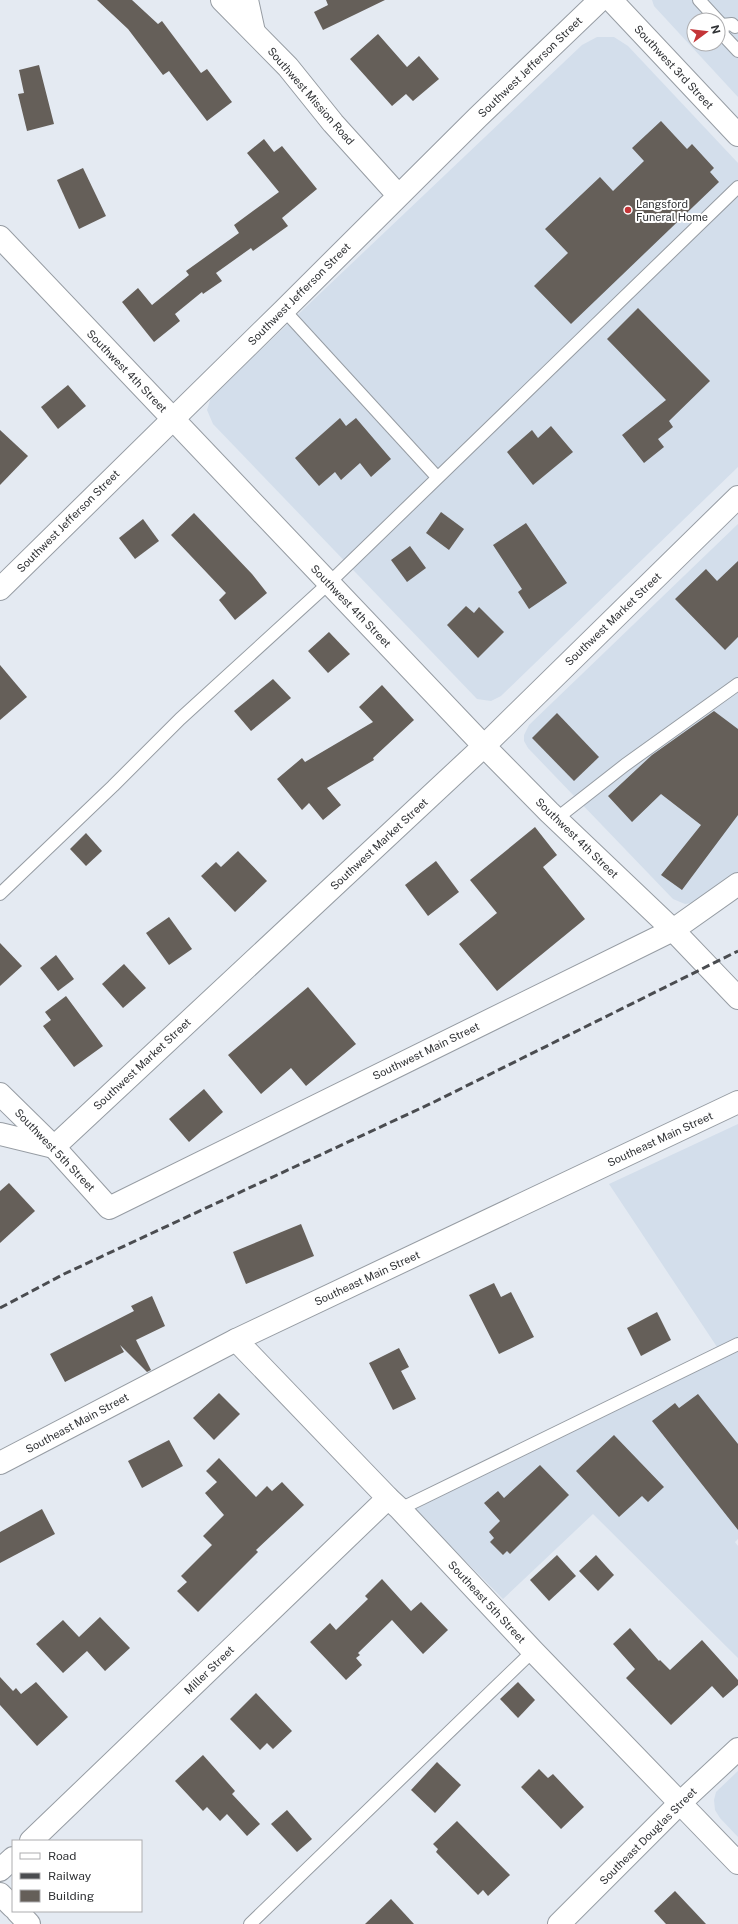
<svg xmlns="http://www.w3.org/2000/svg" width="738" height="1924" font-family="'Public Sans',sans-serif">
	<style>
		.built { fill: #d3deeb; fill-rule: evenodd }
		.building { fill: #655f59 }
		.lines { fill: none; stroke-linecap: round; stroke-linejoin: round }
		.service-casing { stroke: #969ca3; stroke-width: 14 }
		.minor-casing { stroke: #969ca3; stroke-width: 24 }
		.tertiary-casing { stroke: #969ca3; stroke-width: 24 }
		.secondary-casing { stroke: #969ca3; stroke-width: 24 }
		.service { stroke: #fff; stroke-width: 12 }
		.minor { stroke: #fff; stroke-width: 22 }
		.tertiary { stroke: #fff; stroke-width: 22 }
		.secondary { stroke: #fff; stroke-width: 22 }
		.rail { stroke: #4a4c50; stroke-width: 3; stroke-dasharray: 8 4; stroke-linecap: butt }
		.poi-dot { fill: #c43538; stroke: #fff; stroke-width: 1.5 }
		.labels { text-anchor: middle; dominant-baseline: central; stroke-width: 4; stroke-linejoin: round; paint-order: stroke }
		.street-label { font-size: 11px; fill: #313336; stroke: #fff }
		.poi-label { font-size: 11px; fill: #313336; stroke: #fff; text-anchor: start }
	</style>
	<rect width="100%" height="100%" fill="#e4eaf2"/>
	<g class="built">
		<path d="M652,0H738V97L654,6ZM694,20H718V44H694Z"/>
		<path d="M597,37H614L628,46L738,163V467L501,696L491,701L477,699L213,424L207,410L211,397L582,45Z"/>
		<path d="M738,524V873L692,903L685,904L673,899L528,748L524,741V735L529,725Z"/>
		<path d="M738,1124V1539L735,1542L738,1546V1658L593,1514L503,1599L414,1509L723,1356L609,1184Z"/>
		<path d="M738,1771V1837L720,1818L715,1810L714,1800L716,1792Z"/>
	</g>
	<g class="building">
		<path d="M97,0H132L158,24L162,21L201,73L207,69L232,102L207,121L169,71L163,75L128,29Z"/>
		<path d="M326,0H385L323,30L314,12L328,5Z"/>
		<path d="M378,34L407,67L419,56L439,79L413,101L406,94L392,106L350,59Z"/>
		<path d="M39,65L54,124L27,131L18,94L24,93L19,70Z"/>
		<path d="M661,121L687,149L692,144L714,168L710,172L719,182L571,324L534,286L568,253L545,229L600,177L613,191L644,161L632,148Z"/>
		<path d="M264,139L274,152L282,146L317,189L282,218L288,226L253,251L251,248L216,273L222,281L203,294L202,292L175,314L180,321L154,342L122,302L138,288L152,305L189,275L186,271L239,233L234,225L279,192L247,153Z"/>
		<path d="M83,168L106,216L79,229L57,180Z"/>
		<path d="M638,308L710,381L669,421L673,427L658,439L664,447L644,463L622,435L666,400L607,339Z"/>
		<path d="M68,385L86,406L58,429L41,407Z"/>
		<path d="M340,418L346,426L356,418L391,459L371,477L360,463L341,480L335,472L319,486L295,458Z"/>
		<path d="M551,426L573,452L533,485L507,452L532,430L538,438Z"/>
		<path d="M0,430L28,456L0,485Z"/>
		<path d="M441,512L464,529L449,550L426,533Z"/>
		<path d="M194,513L252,574L267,593L235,620L219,600L226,593L171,535Z"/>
		<path d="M143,519L159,541L135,559L119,538Z"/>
		<path d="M526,523L567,583L529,609L518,592L522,589L493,545Z"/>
		<path d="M410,546L426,568L407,582L391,560Z"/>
		<path d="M738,561V637L725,650L675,599L706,569L717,581Z"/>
		<path d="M466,606L474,613L479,607L504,632L478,658L447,625Z"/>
		<path d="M329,632L350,654L328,673L308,651Z"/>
		<path d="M0,665L27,697L0,720Z"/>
		<path d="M273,679L291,698L251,731L234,711Z"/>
		<path d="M382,685L414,720L373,758L374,760L327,788L341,805L323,820L309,803L302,810L277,779L302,758L305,762L373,722L359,707Z"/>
		<path d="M714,711L738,729V815L682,890L661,875L701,825L661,794L632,822L608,796L652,755Z"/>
		<path d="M557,713L599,757L574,781L532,738Z"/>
		<path d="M535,827L557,855L543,867L585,919L497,991L459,944L497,913L470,880Z"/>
		<path d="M86,833L102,851L86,866L70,849Z"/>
		<path d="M238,851L267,881L235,912L201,876L216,862L221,867Z"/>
		<path d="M436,861L459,892L428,916L405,885Z"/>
		<path d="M169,917L192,949L169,965L146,933Z"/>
		<path d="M0,943L22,966L0,986Z"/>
		<path d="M56,955L74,979L58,991L40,968Z"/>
		<path d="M124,964L146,988L123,1008L102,984Z"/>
		<path d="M308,987L356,1044L306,1086L291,1068L261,1094L228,1055Z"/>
		<path d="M66,996L103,1046L74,1067L43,1026L51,1020L45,1012Z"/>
		<path d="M204,1089L223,1112L189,1142L169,1119Z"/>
		<path d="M9,1183L35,1211L0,1243V1191Z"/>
		<path d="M301,1224L314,1256L246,1284L233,1252Z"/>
		<path d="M494,1283L501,1297L511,1292L534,1337L499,1354L469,1295Z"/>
		<path d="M152,1296L165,1326L136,1340L151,1370L147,1372L120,1345L124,1352L65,1382L50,1354L134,1311L131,1306Z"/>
		<path d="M657,1312L671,1340L641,1356L627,1328Z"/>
		<path d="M399,1348L409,1367L401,1371L416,1399L393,1410L369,1363Z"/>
		<path d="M219,1393L240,1414L214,1440L193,1418Z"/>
		<path d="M698,1394L738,1444V1530L652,1421L675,1403L679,1408Z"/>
		<path d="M614,1435L664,1487L648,1502L642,1496L619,1517L576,1471Z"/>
		<path d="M169,1440L183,1466L142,1488L128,1461Z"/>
		<path d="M219,1458L256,1497L267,1486L272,1491L282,1482L304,1505L256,1550L258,1552L198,1612L177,1591L187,1582L181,1576L212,1545L203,1536L224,1515L205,1493L217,1482L206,1471Z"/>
		<path d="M540,1465L569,1495L510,1554L507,1551L503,1555L490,1542L494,1538L489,1532L500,1521L484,1503L498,1491L504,1498Z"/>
		<path d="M42,1509L55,1534L0,1563V1532Z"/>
		<path d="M557,1555L576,1576L549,1601L530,1580Z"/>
		<path d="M596,1555L614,1575L598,1591L579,1571Z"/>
		<path d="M382,1579L411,1611L421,1602L448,1630L423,1654L392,1620L358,1653L360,1655L356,1658L362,1665L346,1680L310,1642L330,1623L336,1630L368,1599L365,1596Z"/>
		<path d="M100,1617L130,1648L105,1671L87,1651L63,1673L36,1644L63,1620L79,1637Z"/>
		<path d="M630,1628L659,1661L660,1660L670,1670L702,1640L738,1680V1685L723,1698L712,1686L671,1725L626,1678L635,1669L613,1644Z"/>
		<path d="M0,1677L13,1691L16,1688L21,1694L36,1682L68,1717L37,1746L0,1705Z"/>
		<path d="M518,1682L535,1700L518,1718L500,1699Z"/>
		<path d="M256,1693L292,1731L273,1749L267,1743L260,1750L230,1719Z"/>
		<path d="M203,1755L235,1791L232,1794L260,1824L247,1836L227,1814L220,1821L207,1807L203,1811L175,1781Z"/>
		<path d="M437,1762L461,1785L435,1813L411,1790Z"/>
		<path d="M539,1769L548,1778L553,1774L584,1807L561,1829L521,1787Z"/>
		<path d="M287,1810L312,1839L297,1852L271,1824Z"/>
		<path d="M457,1821L510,1875L488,1896L483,1890L478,1895L436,1852L438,1849L433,1844Z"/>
		<path d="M675,1891L706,1924H666L654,1911Z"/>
		<path d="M391,1899L414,1924H365Z"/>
	</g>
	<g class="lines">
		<g class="service-casing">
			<g id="service">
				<path d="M699,0L722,25L723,35L738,51"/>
				<path d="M722,25L732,24L735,27"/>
				<path d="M284,310L437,477"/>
				<path d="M556,819L625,765L738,684"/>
				<path d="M0,894L113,786L180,719L329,583L738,187"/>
				<path d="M400,1509L738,1344"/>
				<path d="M250,1924L533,1651"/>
			</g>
		</g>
		<g class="minor-casing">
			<g id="minor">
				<path d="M222,0L288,67L333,123L398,195"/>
				<path d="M247,0L254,32"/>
				<path d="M0,237L484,746L549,812L673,930L738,998"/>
				<path d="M0,1094L54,1147L109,1208L673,930L738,884"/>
				<path d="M0,1134L54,1147L484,746L738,497"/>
				<path d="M236,1340L388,1498L400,1509L533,1651L680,1803"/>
				<path d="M0,1463L236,1340L738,1102"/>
				<path d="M31,1841L388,1498"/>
				<path d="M0,1870L13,1858"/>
				<path d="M0,1894L13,1907"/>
				<path d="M17,1911L29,1924"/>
			</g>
		</g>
		<g class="tertiary-casing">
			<g id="tertiary">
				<path d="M680,1803L738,1863"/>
				<path d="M559,1924L680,1803L738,1749"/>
			</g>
		</g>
		<g class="secondary-casing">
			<g id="secondary">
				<path d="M611,0L738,135"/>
				<path d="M0,589L284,310L478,117L600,0"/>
			</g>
		</g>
		<use href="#service" class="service"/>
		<use href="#minor" class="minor"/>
		<use href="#tertiary" class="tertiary"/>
		<use href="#secondary" class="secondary"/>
		<path class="rail" d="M0,1308L64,1274L432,1103L738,951"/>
	</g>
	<circle class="poi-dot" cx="628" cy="210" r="4"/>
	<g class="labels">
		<g class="street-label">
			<text transform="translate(530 67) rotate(-44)">Southwest Jefferson Street</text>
			<text transform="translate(674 67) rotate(47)">Southwest 3rd Street</text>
			<text transform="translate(311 96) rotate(49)">Southwest Mission Road</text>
			<text transform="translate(299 294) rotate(-45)">Southwest Jefferson Street</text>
			<text transform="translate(127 371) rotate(46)">Southwest 4th Street</text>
			<text transform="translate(68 521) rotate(-45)">Southwest Jefferson Street</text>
			<text transform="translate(351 606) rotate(46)">Southwest 4th Street</text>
			<text transform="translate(613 619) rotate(-44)">Southwest Market Street</text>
			<text transform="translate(577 838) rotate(44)">Southwest 4th Street</text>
			<text transform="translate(379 844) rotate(-43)">Southwest Market Street</text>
			<text transform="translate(426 1051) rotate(-26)">Southwest Main Street</text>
			<text transform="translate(142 1064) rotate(-43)">Southwest Market Street</text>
			<text transform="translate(660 1139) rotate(-25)">Southeast Main Street</text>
			<text transform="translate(55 1150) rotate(46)">Southwest 5th Street</text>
			<text transform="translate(367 1278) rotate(-25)">Southeast Main Street</text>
			<text transform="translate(77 1423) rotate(-28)">Southeast Main Street</text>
			<text transform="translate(487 1602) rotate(47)">Southeast 5th Street</text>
			<text transform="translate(209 1670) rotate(-44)">Miller Street</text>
			<text transform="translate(648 1836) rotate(-45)">Southeast Douglas Street</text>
		</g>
		<g class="poi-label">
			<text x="636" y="204">Langsford<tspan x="636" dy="13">Funeral Home</tspan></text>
		</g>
	</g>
	<rect x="12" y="1840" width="130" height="72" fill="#ffffff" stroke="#adadaf"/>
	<rect x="20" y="1853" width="20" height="6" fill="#ffffff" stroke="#adadaf"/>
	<text x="48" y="1860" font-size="12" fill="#313336">Road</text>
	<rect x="20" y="1873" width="20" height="6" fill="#4a4c50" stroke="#adadaf"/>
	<text x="48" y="1880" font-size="12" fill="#313336">Railway</text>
	<rect x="20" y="1890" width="20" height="12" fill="#655f59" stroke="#adadaf"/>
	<text x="48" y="1900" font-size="12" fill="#313336">Building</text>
	<g transform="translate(706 32) rotate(75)"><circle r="19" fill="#ffffff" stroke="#adadaf"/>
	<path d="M0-3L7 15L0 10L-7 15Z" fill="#c43538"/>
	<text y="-6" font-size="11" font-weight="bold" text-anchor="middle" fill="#313336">N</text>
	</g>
</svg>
